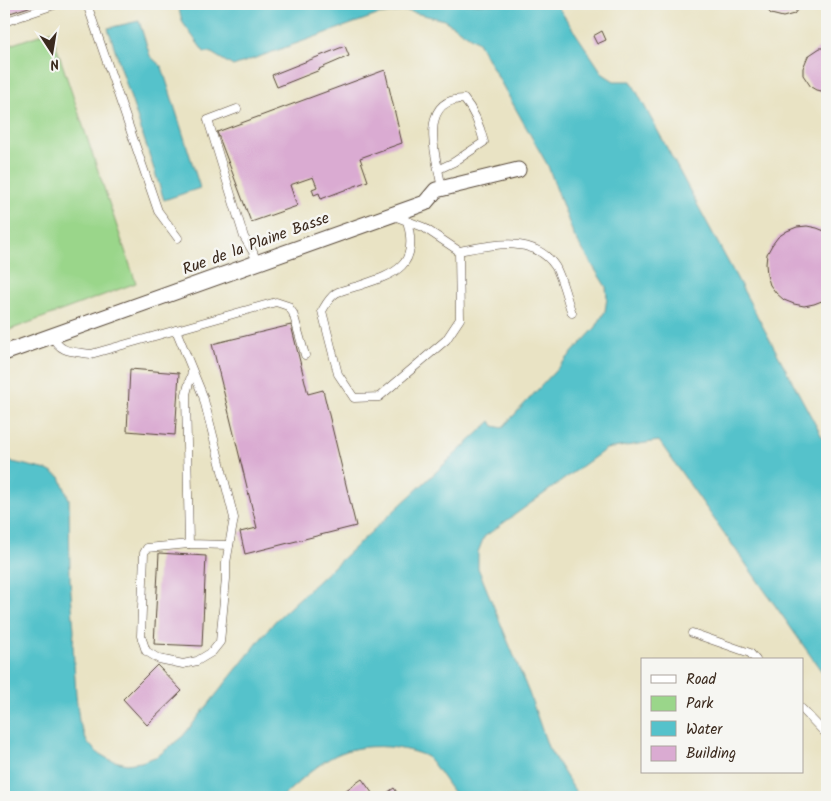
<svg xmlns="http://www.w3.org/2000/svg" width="831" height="801" font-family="Kalam,sans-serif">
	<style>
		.green { fill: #9ad68a; stroke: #6a8054 }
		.water { fill: #55c2cb; stroke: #487674 }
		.building { fill: #daabd2 }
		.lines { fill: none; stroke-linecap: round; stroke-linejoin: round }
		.lane-casing { stroke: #554637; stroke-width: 9 }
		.street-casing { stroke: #554637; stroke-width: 17 }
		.lane { stroke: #fff; stroke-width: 8 }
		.street { stroke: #fff; stroke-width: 15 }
		.labels { text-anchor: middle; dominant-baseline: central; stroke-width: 5; stroke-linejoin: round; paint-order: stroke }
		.street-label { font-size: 16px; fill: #3b2a1e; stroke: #f6f6f2 }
	</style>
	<rect width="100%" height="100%" fill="#f6f6f2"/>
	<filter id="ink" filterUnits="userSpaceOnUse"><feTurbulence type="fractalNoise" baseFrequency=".02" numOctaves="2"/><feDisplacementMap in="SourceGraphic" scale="10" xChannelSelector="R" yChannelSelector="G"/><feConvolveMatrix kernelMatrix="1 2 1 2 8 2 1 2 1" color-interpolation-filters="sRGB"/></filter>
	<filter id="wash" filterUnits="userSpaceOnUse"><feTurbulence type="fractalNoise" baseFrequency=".0096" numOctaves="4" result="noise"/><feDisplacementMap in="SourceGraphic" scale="20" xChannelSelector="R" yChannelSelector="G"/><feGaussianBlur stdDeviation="1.12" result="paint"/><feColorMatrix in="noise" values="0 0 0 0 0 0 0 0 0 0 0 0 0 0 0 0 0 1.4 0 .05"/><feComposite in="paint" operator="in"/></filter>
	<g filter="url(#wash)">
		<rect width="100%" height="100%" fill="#e9e3c4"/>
		<path class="green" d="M51,31L136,283L4,332V47Z"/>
		<g class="water">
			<path d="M177,4H556L603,74L614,81H631L827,446V679L659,441L606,449L484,537L478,552V568L529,693L548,747L579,797H457C450,789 432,760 427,757C419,752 399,748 389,747C337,743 318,765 282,797H4V460L47,470L60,477L69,499L70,580L74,631L73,646L76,695L79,721L87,742L98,753L110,760L127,764L141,762L158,756L183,736L275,621L491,421L494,426L502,428L596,327L605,311L607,298L606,287L574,236L548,166L478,42L444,20L407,11L377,15L233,66L210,52H204L183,23Z"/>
			<path d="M139,21L150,56L162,67L200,188L164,200L108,28Z"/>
		</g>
		<g id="blocks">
			<g class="building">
				<path d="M4,4H38L4,15Z"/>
				<path d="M762,4H802L794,14L783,17L771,14Z"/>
				<path d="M602,31L606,40L597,44L593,36Z"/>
				<path d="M345,46L349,56L319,69L320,70L277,87L272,75Z"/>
				<path d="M820,48H827V92L816,90L811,87L803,75V68L808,56Z"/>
				<path d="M385,70L402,143L360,158L368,181L321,199L319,193L314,195L312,189L317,187L313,177L290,185L297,206L251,222L217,132Z"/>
				<path d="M807,226L817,228L827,232V299L814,304L804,306L794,304L784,300L776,293L770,285L767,275L766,264L767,254L772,245L778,237L787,231L797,227Z"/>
				<path d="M291,325L308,394L323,390L356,526L245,554L240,532L257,528L212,344Z"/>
				<path d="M130,369L179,373L175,435L127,431Z"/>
				<path d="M159,553L206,556L202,646L154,644Z"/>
				<path d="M157,665L182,691L147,725L123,699Z"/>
				<path d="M362,779L375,797H336Z"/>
				<path d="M394,788L400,797H381Z"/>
			</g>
		</g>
	</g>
	<g filter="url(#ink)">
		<use href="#blocks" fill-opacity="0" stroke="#554637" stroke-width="1"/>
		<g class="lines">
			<g class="lane-casing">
				<g id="lane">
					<path d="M87,4L158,211L178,238"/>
					<path d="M4,22L57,4"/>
					<path d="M237,109L208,120L244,237L253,252L257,263"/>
					<path d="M439,169L454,162L484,142C480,126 475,112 464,99C416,99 437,159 442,189"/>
					<path d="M394,216L423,227L459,251L460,319L446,340L379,397L354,398L338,374L322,311C326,304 329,298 336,293C342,290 351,288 358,286C395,274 420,267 407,221"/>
					<path d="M459,251C490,245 534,234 555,266C562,277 567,301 572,313"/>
					<path d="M176,330L203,396L234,518L226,563V579L220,642L212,652L197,661L183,664L159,659L146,651L141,636L144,553L147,548L189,544"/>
					<path d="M52,336C61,354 73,351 91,354L276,302L288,306L293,313L305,355"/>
					<path d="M192,372L186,394L189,544L229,545"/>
					<path d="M692,633L750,653L756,660"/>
					<path d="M802,709L827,735"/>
				</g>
			</g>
			<g class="street-casing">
				<path id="street" d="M4,353L425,203L436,190L518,170"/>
			</g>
			<use href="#lane" class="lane"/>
			<use href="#street" class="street"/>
		</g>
	</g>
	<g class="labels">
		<g class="street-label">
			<text transform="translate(256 244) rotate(-20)">Rue de la Plaine Basse</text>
		</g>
	</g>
	<rect width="831" height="801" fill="none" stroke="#f6f6f2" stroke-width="20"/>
	<rect x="641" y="658" width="162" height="115" fill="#f6f6f2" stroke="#aba49d"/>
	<rect x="651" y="675" width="25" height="8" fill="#ffffff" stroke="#aba49d"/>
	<text x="686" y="684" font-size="15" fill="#3b2a1e">Road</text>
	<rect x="651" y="696" width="25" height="15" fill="#9ad68a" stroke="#aba49d"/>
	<text x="686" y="708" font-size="15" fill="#3b2a1e">Park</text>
	<rect x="651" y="721" width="25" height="15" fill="#55c2cb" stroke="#aba49d"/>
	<text x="686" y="734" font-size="15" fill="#3b2a1e">Water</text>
	<rect x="651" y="746" width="25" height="15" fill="#daabd2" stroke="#aba49d"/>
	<text x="686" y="758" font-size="15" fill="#3b2a1e">Building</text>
	<g transform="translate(52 52) rotate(168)" stroke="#f6f6f2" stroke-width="4" paint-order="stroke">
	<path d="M0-4L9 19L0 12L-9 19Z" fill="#3b2a1e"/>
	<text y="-8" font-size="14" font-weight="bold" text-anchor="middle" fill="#3b2a1e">N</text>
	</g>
</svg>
